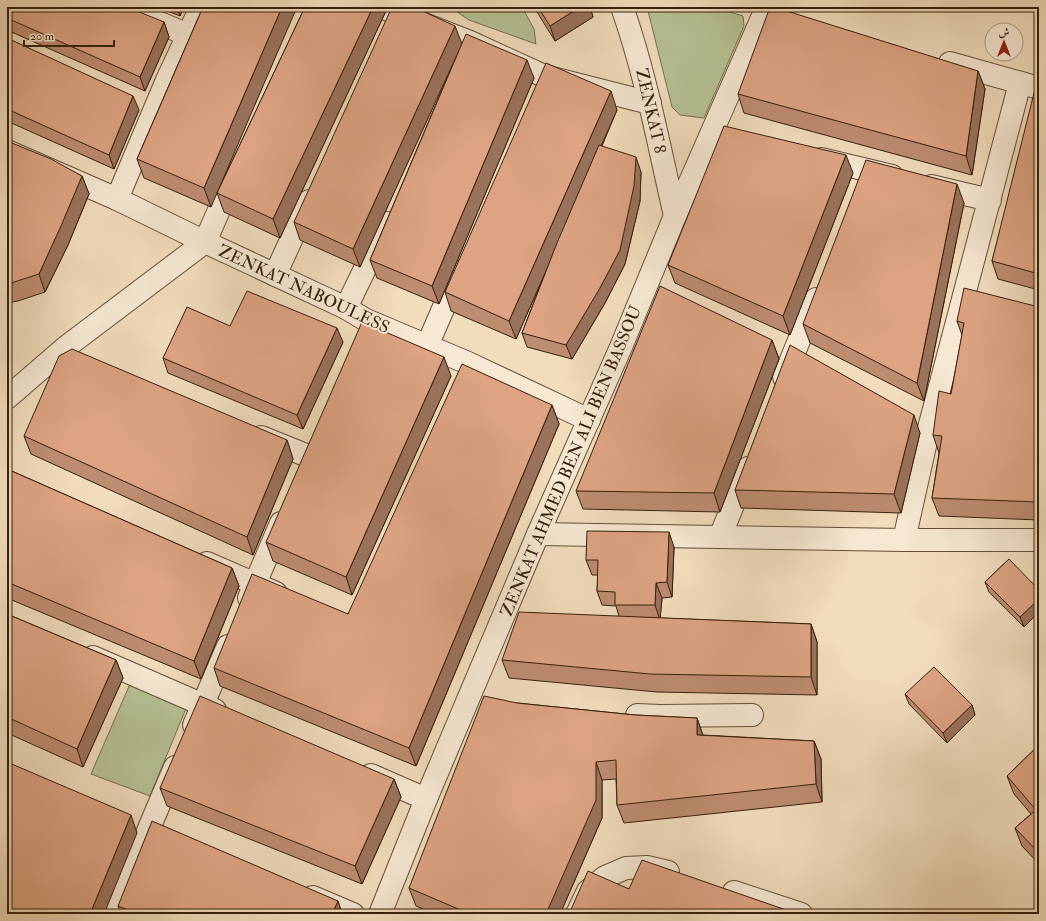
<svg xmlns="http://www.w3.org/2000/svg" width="1046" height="921" font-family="'IM FELL Double Pica',Amiri,serif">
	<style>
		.green { fill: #b6c194; stroke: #767050 }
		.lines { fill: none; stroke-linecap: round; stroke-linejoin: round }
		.minor-casing { stroke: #654f39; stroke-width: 24 }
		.minor { stroke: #f6e8d3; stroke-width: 22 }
		.wall { fill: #be8c71; stroke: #36200d }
		.shaded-wall { fill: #9b725c; stroke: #36200d }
		.building { fill: #dda383; stroke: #36200d }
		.labels { text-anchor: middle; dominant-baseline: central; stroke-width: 4; stroke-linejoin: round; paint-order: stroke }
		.street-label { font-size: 17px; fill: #36200d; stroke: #f6e8d3 }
	</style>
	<rect width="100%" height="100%" fill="#f1dcbc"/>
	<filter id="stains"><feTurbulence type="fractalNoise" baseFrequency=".005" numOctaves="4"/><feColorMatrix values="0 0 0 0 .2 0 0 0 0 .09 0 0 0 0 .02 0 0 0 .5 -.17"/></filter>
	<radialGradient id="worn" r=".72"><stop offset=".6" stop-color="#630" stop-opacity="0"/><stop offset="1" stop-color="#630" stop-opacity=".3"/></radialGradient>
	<g class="green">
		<path d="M450,7H522L534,29L536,44L469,20Z"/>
		<path d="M647,7H713L743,16L744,26L704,118L680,115L672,107Z"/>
		<path d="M130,684L187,706L150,796L91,774Z"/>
	</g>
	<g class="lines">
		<g class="minor-casing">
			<g id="minor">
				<path d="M122,7L188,35"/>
				<path d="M381,7L470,42L544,76L650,103"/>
				<path d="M622,7C646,75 659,146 675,216"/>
				<path d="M950,63L1039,88"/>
				<path d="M7,151L117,199L205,242L233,178"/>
				<path d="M821,159L892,176"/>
				<path d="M931,186L990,200"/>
				<path d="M117,199L167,80L201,7"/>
				<path d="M275,275L309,201"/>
				<path d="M346,308L387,223"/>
				<path d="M427,346L459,272"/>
				<path d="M784,377L816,299"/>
				<path d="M7,398L66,347L205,242L346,308L366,320L468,363L589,420"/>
				<path d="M261,437L308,456"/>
				<path d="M538,534L904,540H1039"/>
				<path d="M720,537L748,468"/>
				<path d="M904,540L929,428L1020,83"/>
				<path d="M207,563L276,593"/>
				<path d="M249,598L281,523"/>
				<path d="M93,657L215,710"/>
				<path d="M637,715L660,716L752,715"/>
				<path d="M194,725L228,646"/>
				<path d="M371,775L426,799"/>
				<path d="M734,892L801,914"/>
				<path d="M313,897L353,914"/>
				<path d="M115,914L150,826L175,767"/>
				<path d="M380,914L426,799L538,534L621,347L675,216L766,9"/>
				<path d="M577,914L588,891L605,877L626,868L647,867L668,872"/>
			</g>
		</g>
		<use href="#minor" class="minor"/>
	</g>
	<g class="wall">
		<path d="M7,7L164,22L169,37L145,91L7,30Z"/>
		<path d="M158,7H184L180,16Z"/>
		<path d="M203,7L211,207L144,178L137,159Z"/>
		<path d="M305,7H383L385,13L280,238L224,212L217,193Z"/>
		<path d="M534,7H590L593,17L555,41Z"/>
		<path d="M7,38L139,110L114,169L7,121Z"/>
		<path d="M462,44L534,78L439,304L377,278L370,260L458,52L360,267L300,240L294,222Z"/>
		<path d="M978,71L985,89L972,175L744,113L738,94Z"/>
		<path d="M1039,94V290L998,279L992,261Z"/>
		<path d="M617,110L602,146L641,172L640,201L625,264L605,303L572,359L527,347L522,333L545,273L516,339L451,311L445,292Z"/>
		<path d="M7,141L82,176L89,194L68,245L45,292L18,301L7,303Z"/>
		<path d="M853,173L790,335L675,283L668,265Z"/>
		<path d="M964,203L924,401L810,343L803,324Z"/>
		<path d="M1039,307V520L939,516L932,498L939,453L933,435L951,394L962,335L957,321Z"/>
		<path d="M230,326L343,342L303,429L168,373L163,358Z"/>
		<path d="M772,340L779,359L720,512L583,509L576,491Z"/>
		<path d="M451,376L352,595L273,561L266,542Z"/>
		<path d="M552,405L559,424L416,766L220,686L214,668L348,614Z"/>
		<path d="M920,433L901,513L741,508L735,490Z"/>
		<path d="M24,436L287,440L293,459L253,555L31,454Z"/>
		<path d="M7,469L232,568L239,586L201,679L7,598Z"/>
		<path d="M674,547L672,597L662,598L660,618L811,624L817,642V695L657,692L509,678L502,660L619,616L616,606L602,605L597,591L598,575H592L586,560Z"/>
		<path d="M1009,559L1024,627L989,592L985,582Z"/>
		<path d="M7,614L116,660L123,678L83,767L7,733Z"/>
		<path d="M905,694L972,705L975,715L947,743L909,704Z"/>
		<path d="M517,703L635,715L697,718L703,735L814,741L821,759L822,802L624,823L617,805L616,779L602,780V818L560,914H435L416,906L409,888Z"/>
		<path d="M1039,745V864L1022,846L1015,828L1031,814L1014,794L1007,776Z"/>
		<path d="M394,779L401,797L362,884L167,806L160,788Z"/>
		<path d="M338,901L342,914H121L118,906Z"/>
	</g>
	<g class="shaded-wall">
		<path d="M177,7H184L180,16Z"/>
		<path d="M282,7H297L211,207L204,188Z"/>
		<path d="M373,7H383L385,13L280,238L273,219Z"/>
		<path d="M580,7H590L593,17L555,41L550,26Z"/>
		<path d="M164,22L169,37L145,91L140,77Z"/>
		<path d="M455,26L462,44L360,267L353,249Z"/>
		<path d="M527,60L534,78L439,304L432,286Z"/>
		<path d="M978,71L985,89L972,175L966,156Z"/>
		<path d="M611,91L617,110L516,339L509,321Z"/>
		<path d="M133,96L139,110L114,169L109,155Z"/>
		<path d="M846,155L853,173L790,335L783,316Z"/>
		<path d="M636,157L641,172L640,201L625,264L605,303L572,359L566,345Z"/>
		<path d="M82,176L89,194L68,245L45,292L39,274Z"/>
		<path d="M957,184L964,203L924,401L917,383Z"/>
		<path d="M337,328L343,342L303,429L297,415Z"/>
		<path d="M772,340L779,359L720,512L714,493Z"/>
		<path d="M444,357L451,376L352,595L346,577Z"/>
		<path d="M552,405L559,424L416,766L409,748Z"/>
		<path d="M914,415L920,433L901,513L894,494Z"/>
		<path d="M287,440L293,459L253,555L247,537Z"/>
		<path d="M669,532L674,547L672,597L667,582Z"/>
		<path d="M232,568L239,586L201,679L194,661Z"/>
		<path d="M656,583L662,598L660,620L655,605Z"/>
		<path d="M1039,599V612L1024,627L1020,617Z"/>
		<path d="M811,624L817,642V695L811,677Z"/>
		<path d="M116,660L123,678L83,767L77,749Z"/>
		<path d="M972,705L975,715L947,743L943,733Z"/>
		<path d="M697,718L703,736L697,735Z"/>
		<path d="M814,741L821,759L822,802L816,784Z"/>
		<path d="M596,762L602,780V818L560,914H546Z"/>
		<path d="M394,779L401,797L362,884L355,866Z"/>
		<path d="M131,815L137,833L104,914H90Z"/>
		<path d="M338,901L342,914H332Z"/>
	</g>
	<g class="building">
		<path d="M7,7H127L164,22L140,77L7,18Z"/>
		<path d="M203,7H282L204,188L137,159Z"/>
		<path d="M305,7H373L273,219L217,193Z"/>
		<path d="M392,7H414L455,26L353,249L294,222Z"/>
		<path d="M538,7H580L550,26Z"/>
		<path d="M770,7H774L978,71L966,156L738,94Z"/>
		<path d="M466,34L527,60L432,286L370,260Z"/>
		<path d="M7,38L133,96L109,155L7,109Z"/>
		<path d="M546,63L611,91L509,321L445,292Z"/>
		<path d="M1034,93L1039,94V274L992,261Z"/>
		<path d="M724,126L846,155L783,316L668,265Z"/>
		<path d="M7,141L51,159L82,176L61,226L39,274L11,283L7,284Z"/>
		<path d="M599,145L636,157L634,186L620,250L600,288L566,345L522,333L557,243Z"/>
		<path d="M866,160L957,184L917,383L803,324Z"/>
		<path d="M660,286L772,340L714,493L576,491Z"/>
		<path d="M964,288L1039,307V502L932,498L942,436L933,435L939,391L951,394L964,323L957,321Z"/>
		<path d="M247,291L337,328L297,415L163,358L187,307L230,326Z"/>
		<path d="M362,322L444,357L346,577L266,542Z"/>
		<path d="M790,345L914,415L894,494L735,490Z"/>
		<path d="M72,349L287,440L247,537L24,436L59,356Z"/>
		<path d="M462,364L552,405L409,748L214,668L252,574L348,614Z"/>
		<path d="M7,469L232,568L194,661L7,582Z"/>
		<path d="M587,531L669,532L667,582L656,583L655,605H615V592L597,591L598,560H586Z"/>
		<path d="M1009,559L1039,590V599L1020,617L985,582Z"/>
		<path d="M519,612L811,624V677L650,674L502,660Z"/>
		<path d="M7,614L116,660L77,749L7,717Z"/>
		<path d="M934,667L972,705L943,733L905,694Z"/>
		<path d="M200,696L394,779L355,866L160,788Z"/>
		<path d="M484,696L517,703L635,715L697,718V735L814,741L816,784L617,805L616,760L596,762V800L546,914H470L409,888Z"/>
		<path d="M1039,745V853L1015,828L1036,810L1007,776Z"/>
		<path d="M7,762L131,815L90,914H7Z"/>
		<path d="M152,821L338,901L332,914H138L118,906Z"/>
		<path d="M642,860L789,911V914H569L588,871L629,889Z"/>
	</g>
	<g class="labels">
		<g class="street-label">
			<text transform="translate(651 111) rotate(77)">ZENKAT 8</text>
			<text transform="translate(304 289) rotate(25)">ZENKAT NABOULESS</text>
			<text transform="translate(571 461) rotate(-67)">ZENKAT AHMED BEN ALI BEN BASSOU</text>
		</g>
	</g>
	<rect width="1046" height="921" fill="none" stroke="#f1dcbc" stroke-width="24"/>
	<rect x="8" y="8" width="1030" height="905" fill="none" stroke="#36200d" stroke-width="2"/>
	<rect x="12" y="12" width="1022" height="897" fill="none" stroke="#36200d"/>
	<g transform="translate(1004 42)"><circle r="19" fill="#f6e8d3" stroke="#a99884"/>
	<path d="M0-3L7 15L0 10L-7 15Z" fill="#8f2418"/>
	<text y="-6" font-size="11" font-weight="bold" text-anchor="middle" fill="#36200d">ش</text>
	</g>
	<path d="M24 40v6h90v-6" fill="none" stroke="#36200d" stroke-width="2"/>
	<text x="30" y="40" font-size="12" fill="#36200d" stroke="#f6e8d3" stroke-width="3" paint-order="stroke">20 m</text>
	<rect width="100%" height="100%" filter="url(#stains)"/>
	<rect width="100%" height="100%" fill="url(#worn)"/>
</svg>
